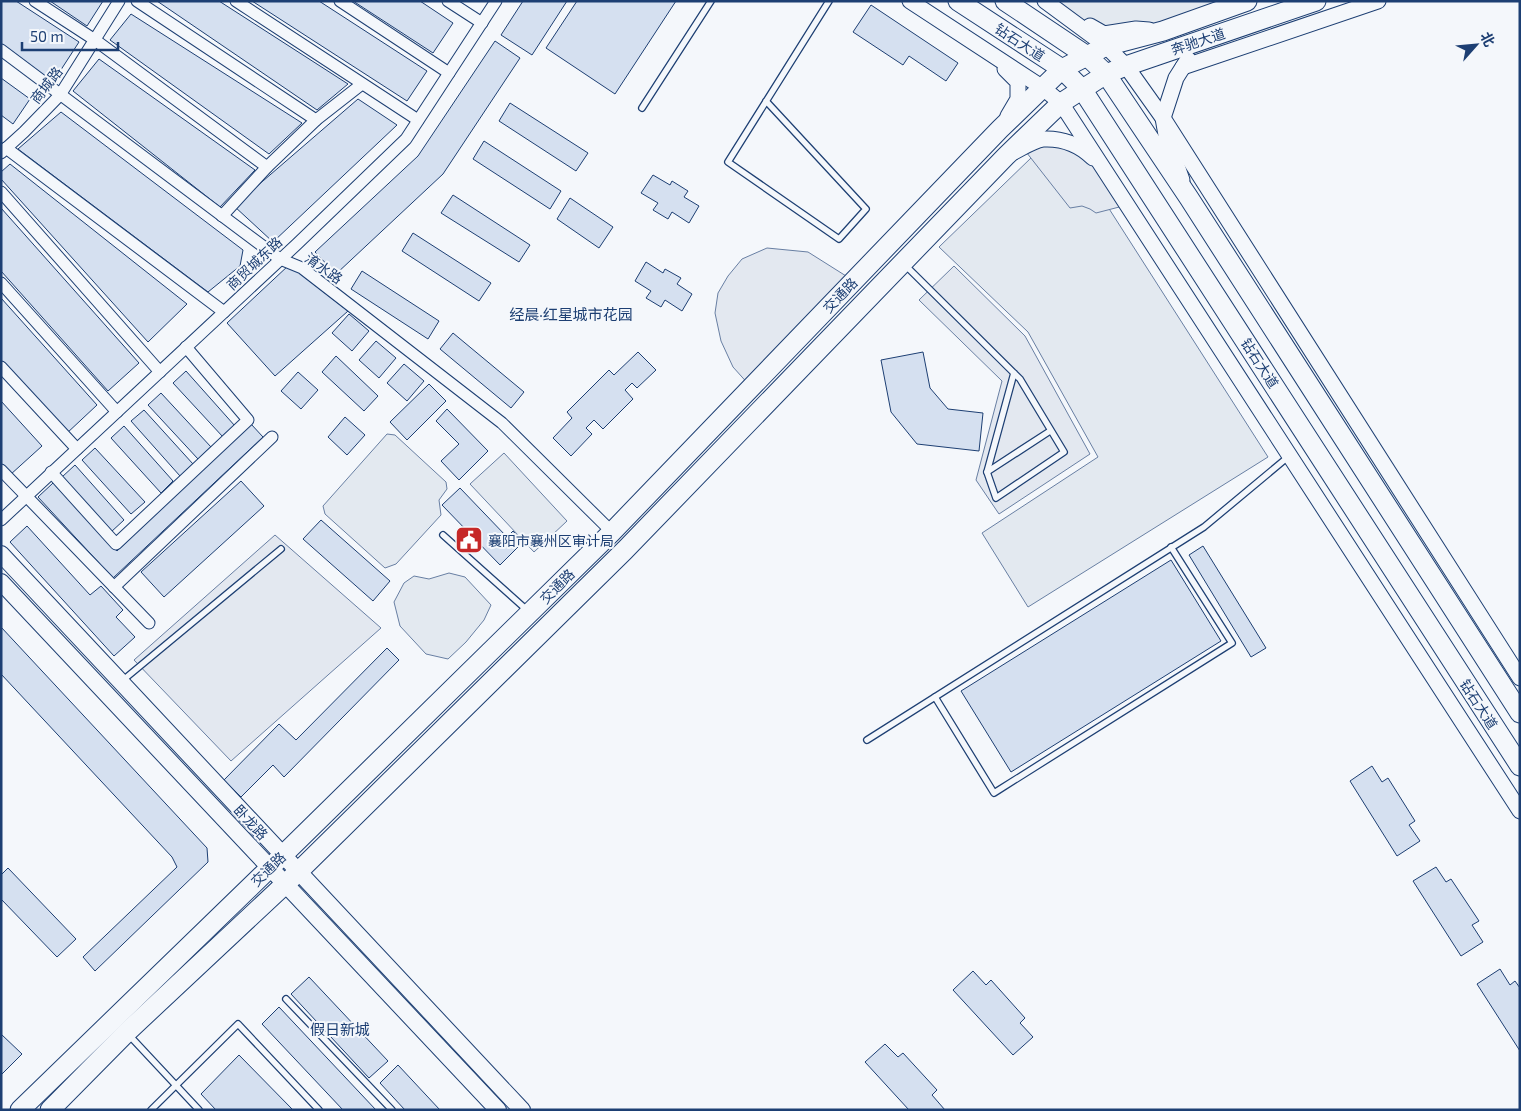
<svg xmlns="http://www.w3.org/2000/svg" width="1521" height="1111" font-family="'Exo 2','Noto Sans SC',sans-serif">
	<style>
		.green { fill: #e3e9f0; stroke: #687fa3 }
		.parking { fill: #e3e8f0; stroke: #687fa3 }
		.building { fill: #d5e0f0; stroke: #1d3f73 }
		.lines { fill: none; stroke-linecap: round; stroke-linejoin: round }
		.service-casing { stroke: #1d3f73; stroke-width: 8 }
		.minor-casing { stroke: #1d3f73; stroke-width: 13 }
		.tertiary-casing { stroke: #1d3f73; stroke-width: 17 }
		.secondary-casing { stroke: #1d3f73; stroke-width: 18 }
		.primary-casing { stroke: #1d3f73; stroke-width: 21 }
		.trunk-casing { stroke: #1d3f73; stroke-width: 21 }
		.service { stroke: #f4f7fb; stroke-width: 5.5 }
		.minor { stroke: #f4f7fb; stroke-width: 11 }
		.tertiary { stroke: #f4f7fb; stroke-width: 15 }
		.secondary { stroke: #f4f7fb; stroke-width: 16 }
		.primary { stroke: #f4f7fb; stroke-width: 19 }
		.trunk { stroke: #f4f7fb; stroke-width: 19 }
		.labels { text-anchor: middle; dominant-baseline: central; stroke-width: 4; stroke-linejoin: round; paint-order: stroke }
		.street-label { font-size: 14px; fill: #1d3f73; stroke: #f4f7fb }
		.poi-label { font-size: 14px; fill: #1d3f73; stroke: #f4f7fb; text-anchor: start }
		.neighbourhood-label { font-size: 15px; fill: #1d3f73; stroke: #f4f7fb }
	</style>
	<rect width="100%" height="100%" fill="#f4f7fb"/>
	<g class="green">
		<path d="M1045,1H1247L1214,14L1104,34Z"/>
		<path d="M1074,154L1268,457L1028,607L982,533L1098,457L1028,332L939,247L1032,157Z"/>
		<path d="M387,434L395,435L446,482L447,489L439,500L441,515L396,564L385,568L325,514L323,506Z"/>
		<path d="M504,453L567,521L534,552L470,484Z"/>
		<path d="M449,573L465,577L491,605L484,620L466,642L448,659L426,654L400,626L394,602L404,583L414,576L429,579Z"/>
	</g>
	<g class="parking">
		<path d="M1042,139L1088,153L1127,205L1096,213L1090,209L1082,206L1070,208L1023,148Z"/>
		<path d="M767,248L808,252L854,281L751,387L733,367L721,341L715,313L718,293L728,276L742,259Z"/>
		<path d="M954,266L1025,336L1090,454L999,514L976,480L1002,381L919,300Z"/>
		<path d="M275,535L381,628L231,761L134,660Z"/>
	</g>
	<g class="building">
		<path d="M1,1H16L79,42L53,82L1,45Z"/>
		<path d="M50,1H103L87,26Z"/>
		<path d="M157,1H219L348,84L317,110Z"/>
		<path d="M252,1H319L427,71L407,101Z"/>
		<path d="M353,1H420L453,23L433,53Z"/>
		<path d="M523,1H567L532,55L501,35Z"/>
		<path d="M577,1H676L615,94L546,48Z"/>
		<path d="M871,5L958,63L946,81L909,56L903,65L853,32Z"/>
		<path d="M131,14L302,123L269,154L110,40Z"/>
		<path d="M495,41L520,58L443,174L336,274L315,252L418,156Z"/>
		<path d="M99,59L255,170L220,207L73,91Z"/>
		<path d="M1,78L30,99L13,124L1,115Z"/>
		<path d="M358,99L397,125L273,242L234,206Z"/>
		<path d="M510,103L588,153L576,171L499,121Z"/>
		<path d="M61,112L243,250L240,266L208,292L18,149Z"/>
		<path d="M484,141L561,191L550,209L473,159Z"/>
		<path d="M10,164L187,304L148,342L1,179V172Z"/>
		<path d="M653,175L670,185L672,181L688,191L684,197L699,206L689,223L672,212L668,219L653,210L658,203L641,193Z"/>
		<path d="M453,195L530,245L519,262L441,213Z"/>
		<path d="M570,198L613,227L599,248L557,219Z"/>
		<path d="M1,208L139,363L108,391L1,271Z"/>
		<path d="M413,233L491,283L479,301L402,251Z"/>
		<path d="M646,262L663,273L665,269L681,278L677,284L692,294L682,311L665,300L661,307L646,298L651,291L635,281Z"/>
		<path d="M289,265L348,311L275,376L227,323Z"/>
		<path d="M362,271L439,321L428,339L351,289Z"/>
		<path d="M1,298L97,405L66,434L1,361Z"/>
		<path d="M349,314L369,331L352,351L332,333Z"/>
		<path d="M453,333L524,392L511,408L440,349Z"/>
		<path d="M376,341L396,358L379,378L359,360Z"/>
		<path d="M638,352L656,370L637,388L632,383L625,390L633,399L603,429L594,420L586,428L592,434L571,456L553,438L572,418L567,412L609,370L614,375Z"/>
		<path d="M923,352L930,388L948,409L983,413L979,451L917,444L891,412L881,360Z"/>
		<path d="M336,356L378,396L364,411L322,372Z"/>
		<path d="M404,364L424,381L407,401L387,383Z"/>
		<path d="M186,371L235,426L223,437L173,383Z"/>
		<path d="M298,372L318,390L301,409L281,391Z"/>
		<path d="M429,384L446,401L407,440L390,422Z"/>
		<path d="M161,393L211,447L198,459L148,405Z"/>
		<path d="M1,401L42,446L10,475L1,465Z"/>
		<path d="M447,409L488,451L459,480L441,461L459,444L436,421Z"/>
		<path d="M144,410L193,464L180,476L131,421Z"/>
		<path d="M345,417L365,435L347,455L328,437Z"/>
		<path d="M251,424L263,437L113,578L38,497L53,483L117,551Z"/>
		<path d="M124,426L173,481L161,493L111,438Z"/>
		<path d="M95,448L145,502L131,514L82,460Z"/>
		<path d="M75,465L124,520L111,532L62,477Z"/>
		<path d="M241,481L264,506L164,597L141,572Z"/>
		<path d="M460,488L507,537L513,531L523,542L500,565L442,505Z"/>
		<path d="M321,520L390,581L373,601L303,539Z"/>
		<path d="M27,526L90,595L101,586L123,610L116,617L135,637L114,656L10,542Z"/>
		<path d="M1203,546L1266,648L1251,657L1189,555Z"/>
		<path d="M1171,560L1221,641L1011,772L961,691Z"/>
		<path d="M1,627L207,848L208,862L95,971L83,957L177,867L172,857L1,674Z"/>
		<path d="M387,648L399,660L284,777L273,765L241,797L224,780L279,724L296,740Z"/>
		<path d="M1372,766L1382,782L1388,778L1415,821L1409,825L1420,841L1397,856L1350,781Z"/>
		<path d="M1436,867L1446,882L1451,879L1479,921L1472,925L1483,942L1461,956L1413,881Z"/>
		<path d="M8,868L76,939L57,957L1,899V875Z"/>
		<path d="M1500,969L1510,985L1515,981L1520,988V1051L1477,984Z"/>
		<path d="M973,971L986,985L991,980L1025,1018L1020,1023L1033,1037L1013,1055L953,990Z"/>
		<path d="M309,977L388,1061L369,1078L291,994Z"/>
		<path d="M279,1007L376,1110H343L262,1024Z"/>
		<path d="M1,1034L22,1054L1,1075Z"/>
		<path d="M885,1044L898,1057L903,1053L937,1090L932,1095L945,1110H909L865,1062Z"/>
		<path d="M239,1055L293,1110H216L201,1094Z"/>
		<path d="M398,1065L440,1110H405L380,1083Z"/>
	</g>
	<g class="lines">
		<g class="service-casing">
			<g id="service">
				<path d="M766,101L866,209L839,239L728,162L829,1"/>
				<path d="M642,108L711,1"/>
				<path d="M904,264L1020,379L1064,452L996,498L987,472L1014,373"/>
				<path d="M987,472L1050,431"/>
				<path d="M443,535L528,611"/>
				<path d="M122,681L281,549"/>
				<path d="M935,697L994,793L1232,643L1171,547"/>
				<path d="M867,740L1204,527L1288,457"/>
				<path d="M286,999L392,1110"/>
				<path d="M128,1034L199,1110"/>
				<path d="M151,1110L238,1024L319,1110"/>
			</g>
		</g>
		<g class="minor-casing">
			<g id="minor">
				<path d="M35,1L95,40L267,167L316,120"/>
				<path d="M137,1L316,120L362,84"/>
				<path d="M236,1L418,120"/>
				<path d="M340,1L449,73"/>
				<path d="M448,1L482,23"/>
				<path d="M1,50L280,259L302,268L502,423L612,532"/>
				<path d="M6,148L224,312"/>
				<path d="M1,153L24,132L60,95L119,1"/>
				<path d="M1,192L160,372"/>
				<path d="M222,216L267,167"/>
				<path d="M1,283L117,412"/>
				<path d="M1,367L77,449"/>
				<path d="M1,470L149,623"/>
				<path d="M51,472L116,544L248,420L186,347"/>
				<path d="M1,520L297,244L406,139L496,1"/>
				<path d="M114,587L272,437"/>
			</g>
		</g>
		<g class="tertiary-casing">
			<g id="tertiary">
				<path d="M910,1L1043,88L1061,103L1520,811"/>
				<path d="M1045,1L1106,46L1126,66L1163,118L1520,678"/>
				<path d="M1090,26L1104,34L1136,29L1149,30"/>
				<path d="M1183,67L1378,1"/>
				<path d="M1005,69L1018,82V99L1008,116"/>
				<path d="M1014,152C1022,148 1034,140 1043,139C1062,138 1080,145 1093,158"/>
				<path d="M1182,180L1166,135L1163,118L1176,78L1188,59"/>
			</g>
		</g>
		<g class="secondary-casing">
			<g id="secondary">
				<path d="M1,554L522,1110"/>
				<path d="M1,582L498,1110"/>
			</g>
		</g>
		<g class="primary-casing">
			<g id="primary">
				<path d="M20,1110L282,856L612,532L1000,129L1062,69L1106,46L1163,31L1247,1"/>
				<path d="M50,1110L126,1033L298,872L625,550L1006,156L1061,103L1106,74L1126,66L1316,1"/>
			</g>
		</g>
		<g class="trunk-casing">
			<g id="trunk">
				<path d="M958,1L1062,69L1082,89L1520,766"/>
				<path d="M1005,1L1087,56L1106,74L1189,198L1520,713"/>
			</g>
		</g>
		<use href="#service" class="service"/>
		<use href="#minor" class="minor"/>
		<use href="#tertiary" class="tertiary"/>
		<use href="#secondary" class="secondary"/>
		<use href="#primary" class="primary"/>
		<use href="#trunk" class="trunk"/>
	</g>
	<defs>
		<g id="civic-square" transform="scale(1.4375)"><rect x="-9" y="-9" width="18" height="18" rx="4" fill="#c62828" stroke="#f4f7fb"/><path d="M-.6-6.5H3V-4.5H.6V-3L4-1V1h2V6H-6V1h2V-1L-.6-3ZM-1.2 2.5V6h2.4V2.5Z" fill="#fff"/></g>
	</defs>
	<g fill-rule="evenodd">
		<use href="#civic-square" x="469" y="540"/>
	</g>
	<g class="labels">
		<g class="street-label">
			<text transform="translate(1198 41) rotate(-18)">奔驰大道</text>
			<text transform="translate(1020 42) rotate(33)">钻石大道</text>
			<text transform="translate(46 85) rotate(-52)">商城路</text>
			<text transform="translate(254 263) rotate(-43)">商贸城东路</text>
			<text transform="translate(324 268) rotate(35)">淯水路</text>
			<text transform="translate(840 295) rotate(-46)">交通路</text>
			<text transform="translate(1260 363) rotate(57)">钻石大道</text>
			<text transform="translate(557 586) rotate(-45)">交通路</text>
			<text transform="translate(1479 704) rotate(57)">钻石大道</text>
			<text transform="translate(251 822) rotate(47)">卧龙路</text>
			<text transform="translate(268 869) rotate(-44)">交通路</text>
		</g>
		<g class="poi-label">
			<text x="488" y="540">襄阳市襄州区审计局</text>
		</g>
		<g class="neighbourhood-label">
			<text x="571" y="314">经晨·红星城市花园</text>
			<text x="340" y="1029">假日新城</text>
		</g>
	</g>
	<rect width="1521" height="1111" fill="none" stroke="#1d3f73" stroke-width="5"/>
	<g transform="translate(1476 45) rotate(63)" stroke="#f4f7fb" stroke-width="4" paint-order="stroke">
	<path d="M0-4L9 19L0 12L-9 19Z" fill="#1d3f73"/>
	<text y="-8" font-size="14" font-weight="bold" text-anchor="middle" fill="#1d3f73">北</text>
	</g>
	<path d="M22 42v8h96v-8" fill="none" stroke="#1d3f73" stroke-width="2.5"/>
	<text x="30" y="42" font-size="15" fill="#1d3f73" stroke="#f4f7fb" stroke-width="4" paint-order="stroke">50 m</text>
</svg>
